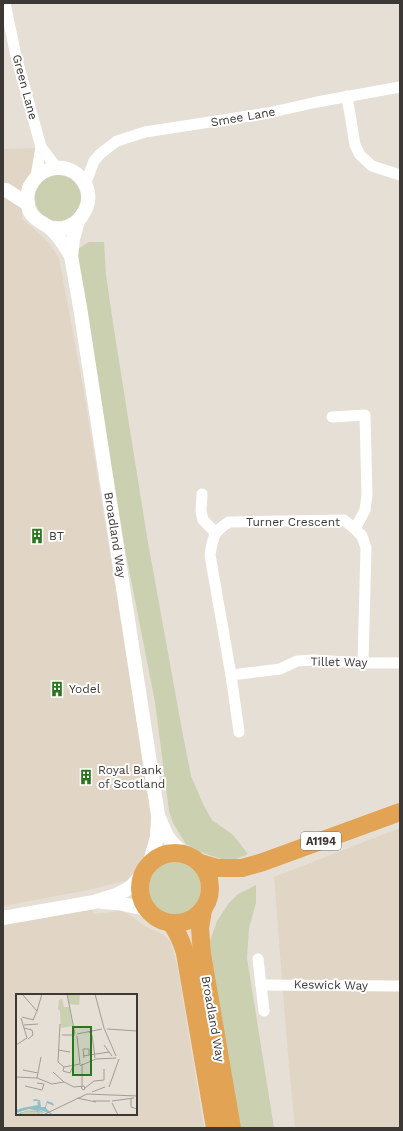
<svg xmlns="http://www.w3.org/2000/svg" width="403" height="1131" font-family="'Work Sans',sans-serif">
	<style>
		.built { fill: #e1d5c5; fill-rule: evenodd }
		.green { fill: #cbd0b1 }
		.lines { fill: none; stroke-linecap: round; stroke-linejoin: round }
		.minor { stroke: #fff; stroke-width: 11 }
		.tertiary { stroke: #fff; stroke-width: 14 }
		.trunk { stroke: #e2a354; stroke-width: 18 }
		.labels { text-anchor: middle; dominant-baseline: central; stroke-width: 4; stroke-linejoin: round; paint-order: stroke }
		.shield { fill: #fff; stroke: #767472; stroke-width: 1 }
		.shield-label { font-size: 11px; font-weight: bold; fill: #3b3835 }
		.street-label { font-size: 12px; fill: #3b3835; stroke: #fff }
		.poi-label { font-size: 12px; fill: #3b3835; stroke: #fff; text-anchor: start }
		.inset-road { fill: none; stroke: #a29c96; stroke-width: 1 }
		.view { fill: #29761d; fill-opacity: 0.15; stroke: #29761d; stroke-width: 2 }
		.inset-edge { fill: none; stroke: #3b3835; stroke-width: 2 }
	</style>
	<rect width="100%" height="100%" fill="#e6dfd6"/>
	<g class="built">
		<path d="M36,148L35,161L29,176L22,185V219L33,228L49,243L59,258L85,398L152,817L150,840L146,853L128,880L93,889L3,906V149Z"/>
		<path d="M400,828V1128H295L288,1055L274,877Z"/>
		<path d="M89,903L94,914L121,911L128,914L145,926L164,935L170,941L177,964L204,1128H3V918ZM17,995H136V1114H17Z"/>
	</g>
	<g class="green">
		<circle cx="58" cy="198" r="23"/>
		<path d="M89,242H104L106,275L113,323L147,537L182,730L191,776L203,804L212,820L233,835L248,854L236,859H221L201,852L186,844L173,823L169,811L155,702L126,554L79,273L78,249Z"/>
		<circle cx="175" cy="888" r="27"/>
		<path d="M256,885V903L249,928L247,958L274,1128H241L211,966L210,941L217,921L229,903L238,894Z"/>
	</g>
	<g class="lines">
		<g class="minor">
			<path d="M5,3L16,56L41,147L57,168"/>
			<path d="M347,96L355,145L360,155L372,166L400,175"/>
			<path d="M36,177L41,147"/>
			<path d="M85,185L94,161L100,154L117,141L145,132L268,113L317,102L400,87"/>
			<path d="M332,417L365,415L367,495L365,510L355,529"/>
			<path d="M202,494L201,511L203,520L216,533"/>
			<path d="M231,675L280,669L297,661L314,660L363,663H400"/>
			<path d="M239,732L231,675L210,555C213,537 213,532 229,522L344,520L355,529L362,536L366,548L363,663"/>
			<path d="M258,959L264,1011"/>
			<path d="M261,985L400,986"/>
		</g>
		<g class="tertiary">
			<path d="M3,190H6L28,204"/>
			<path d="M78,221L73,239L71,256L80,307L158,815C166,836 168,841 186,855"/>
			<path d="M50,228C55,228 61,229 65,228C83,222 94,201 85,184C73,162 45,163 32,183C26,191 26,203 30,212C36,222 44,222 51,229C60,237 65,246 71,256"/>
			<path d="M150,862L157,837L158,819"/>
			<path d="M102,902L118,903L146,909"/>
			<path d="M3,918L94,902L116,895L126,890L131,887L141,876"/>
		</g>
		<g class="trunk">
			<circle cx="175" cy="888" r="35"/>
			<path d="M200,863L217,868H242L263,862L400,812"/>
			<path d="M203,910L200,928L202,954L232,1128"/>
			<path d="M171,923C178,933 182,942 185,953L215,1128"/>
		</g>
	</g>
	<defs>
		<g id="building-bare" transform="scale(1.2)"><path d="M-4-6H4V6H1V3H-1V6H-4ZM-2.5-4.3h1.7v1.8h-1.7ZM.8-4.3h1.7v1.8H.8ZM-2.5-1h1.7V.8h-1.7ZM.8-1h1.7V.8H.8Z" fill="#29761d" stroke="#fff" stroke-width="2.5" paint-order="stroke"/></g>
	</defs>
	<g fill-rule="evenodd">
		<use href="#building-bare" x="37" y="536"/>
		<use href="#building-bare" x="57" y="689"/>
		<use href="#building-bare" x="86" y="777"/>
	</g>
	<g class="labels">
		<rect class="shield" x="301" y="832" width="40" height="18" rx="3"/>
		<g class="shield-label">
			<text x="321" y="841">A1194</text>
		</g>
		<g class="street-label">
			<text transform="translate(25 87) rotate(75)">Green Lane</text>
			<text transform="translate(243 117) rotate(-10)">Smee Lane</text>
			<text x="293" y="522">Turner Crescent</text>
			<text transform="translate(115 535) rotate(81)">Broadland Way</text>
			<text transform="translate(339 662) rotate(1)">Tillet Way</text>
			<text transform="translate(331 985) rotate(1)">Keswick Way</text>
			<text transform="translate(213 1019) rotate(80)">Broadland Way</text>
		</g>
		<g class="poi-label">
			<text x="49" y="536">BT</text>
			<text x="69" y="689">Yodel</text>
			<text x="98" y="770">Royal Bank<tspan x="98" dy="14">of Scotland</tspan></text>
		</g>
	</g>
	<g transform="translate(16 994)">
		<rect width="121" height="121" fill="#e6dfd6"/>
		<path d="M51,0L64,1L63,11L53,10ZM46,5L48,13H53L57,32L45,34L44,17L42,15L43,6ZM12,116L22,117L27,118L26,121H0Z" fill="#cbd0b1"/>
		<path d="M18,105L24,106L25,113H29L31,107L37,109L38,112L31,109L30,114L37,121L22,115L29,119L22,117L23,121H15H22V118L12,117L10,118H8L10,121L8,118L3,121H1L3,119L12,117H22L13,115L0,119V116L6,114L22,111L21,108L24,107H17Z" fill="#90c0c5"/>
		<path class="inset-road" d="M6,0L21,17L17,26M51,0L59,40M79,0L88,34L100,62M21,17L26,0M6,23L18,26M44,30L42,68L48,73L64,70M8,31L22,30M8,34L16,36L17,41L12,45M91,35L121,37M72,37L76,41L79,64M61,40L86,35M46,41H59M61,42L64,70M0,51L11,44L5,24M88,51L96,62M42,56L54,58M67,62L93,58M68,64L67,55H73V61M80,65L100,64M66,71L80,65M64,72L66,70V93M48,73L47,77L54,79L57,72M7,76L22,79M37,78L48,88M0,83L21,84L36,90L48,88L58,93L68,92L69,95L67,96L65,93M21,84L25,63M9,92L26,96L28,90L21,89M93,93L103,65M69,94L78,87L88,86V75M76,98L89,93M61,104L80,108M115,105V113L121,115M77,107H94M96,107L118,104M96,109L102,121M27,121L71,100L121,102"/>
		<path class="view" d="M57,33H75V81H57Z"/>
		<rect width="121" height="121" class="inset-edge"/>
	</g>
	<rect width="403" height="1131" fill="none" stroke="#3b3835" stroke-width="8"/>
</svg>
